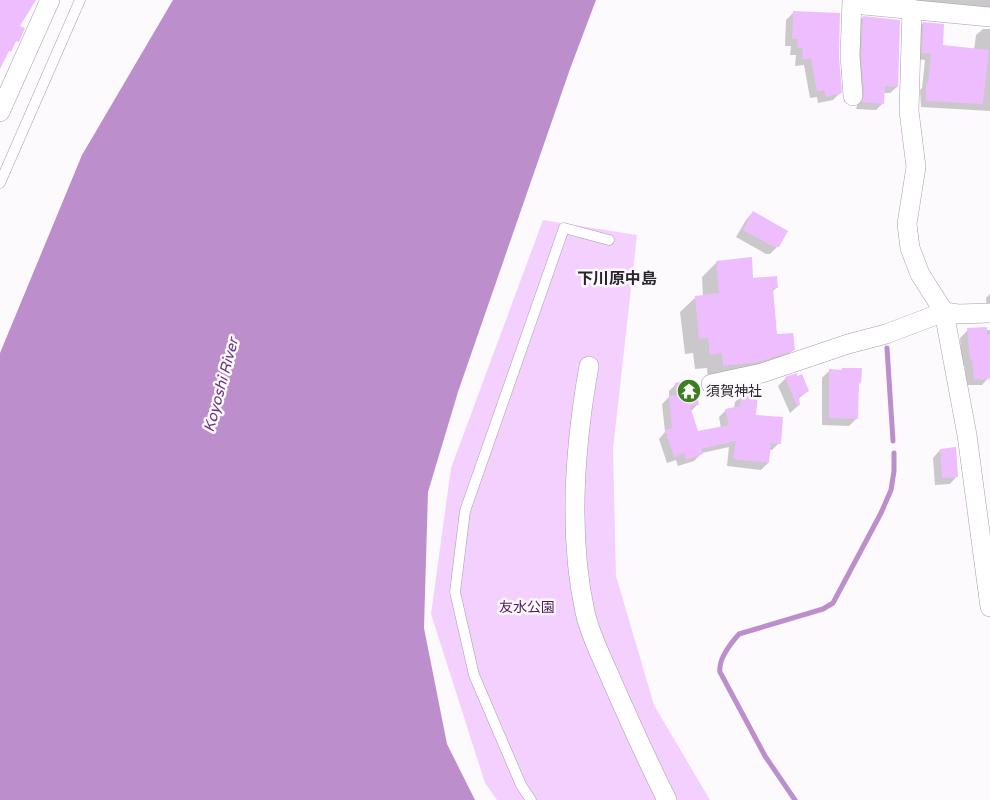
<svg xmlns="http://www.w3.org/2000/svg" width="990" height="800" font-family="'Varela Round','Noto Sans JP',sans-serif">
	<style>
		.green { fill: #f4d0ff }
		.water { fill: #bd8ecc }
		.shadow { fill: #0003 }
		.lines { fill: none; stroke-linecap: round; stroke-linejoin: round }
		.stream { stroke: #bd8ecc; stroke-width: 5 }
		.building { fill: #eebdfe }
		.lane-casing { stroke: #a99bad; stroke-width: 11 }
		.street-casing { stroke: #a99bad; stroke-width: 20 }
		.lane { stroke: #fff; stroke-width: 10 }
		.street { stroke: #fff; stroke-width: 19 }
		.labels { text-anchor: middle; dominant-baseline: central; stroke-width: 5; stroke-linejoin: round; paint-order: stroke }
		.poi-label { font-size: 14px; fill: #2a242c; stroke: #fdfafe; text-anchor: start }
		.park-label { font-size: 14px; fill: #521762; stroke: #fdfafe }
		.water-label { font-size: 15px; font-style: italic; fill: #6d337e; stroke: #fdfafe }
		.quarter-label { font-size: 16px; font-weight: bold; fill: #2a242c; stroke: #fdfafe }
	</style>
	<rect width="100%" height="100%" fill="#fdfafe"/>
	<path class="green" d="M543,220L637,235L613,449L616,576L654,705L710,800H497L485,783L431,614L451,468Z"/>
	<path class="water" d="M173,0H596L570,69L458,392L428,492L424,628L447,744L475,800H0V353L82,155Z"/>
	<g class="shadow">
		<path d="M889,0H990V14Z"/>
		<path d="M794,12L838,56L840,93L833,100L818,103L817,97L810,98L804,65L795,66L796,55H790L791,46H785L786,20Z"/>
		<path d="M863,17L897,87L890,93H883V103L876,110L856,109L858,103L856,24Z"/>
		<path d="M923,23L941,46L974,50L976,35L983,29H990V111L921,107L920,90L922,88L925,60L916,59L917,29Z"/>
		<path d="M753,212L778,246L770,254H766L736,237L746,220Z"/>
		<path d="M717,262L752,279L777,287L772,292L776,336L793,350L778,365L708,381L707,368L695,369L693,353L685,354L680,312L696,297L703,296L702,277Z"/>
		<path d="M990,294V310H987L986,298Z"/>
		<path d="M968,330H990L989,377L982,385H966L965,366H962L960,338Z"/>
		<path d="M830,370L860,383L857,386V418L849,426L822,425V378Z"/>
		<path d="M796,377L808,391L798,399L799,405L790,413L778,386L786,378Z"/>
		<path d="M676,384L697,405L691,411L698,433L721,428L719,417L726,410L734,408L735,402L742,395L754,416L779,443L772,450H769L768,463L761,470L727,466L729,447L702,453L694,461L678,466L676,460L667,463L659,439L665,432L662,404L669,397V391Z"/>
		<path d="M955,449L957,476L950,484L935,485L933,458L940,450Z"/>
	</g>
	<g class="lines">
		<g class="stream">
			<path d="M887,348L893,441"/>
			<path d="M795,800L765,756L720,672C718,659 731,643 739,634L823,609L833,603L881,513L891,490L894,471V453"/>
		</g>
	</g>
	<g class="building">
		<path d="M0,0H36L20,26L25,28L19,42L16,41L11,52L9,51L0,69Z"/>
		<path d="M793,11L840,13L839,56L842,93L826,97L824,90L817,92L811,59H802L803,48H797L798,39H792Z"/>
		<path d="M863,16L900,20L898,87L885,86L884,104L862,102L864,95L861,55Z"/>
		<path d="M923,22L944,24L943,45L989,50L983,104L926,101V83H928L931,54L922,53Z"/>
		<path d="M753,211L788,231L779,247H774L743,230Z"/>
		<path d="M752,257L753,278L777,276L778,288H773L777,334L793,333L795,350L759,362L723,366L722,353L710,355L708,338L699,339L695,296L719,293L716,261Z"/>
		<path d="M987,327V335H990V379L974,380L972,359H970L967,328Z"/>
		<path d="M842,368H862L861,383H859L858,419L829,418V369L842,370Z"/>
		<path d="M797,373V376L802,374L809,391L799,396L800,405L797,406L785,377Z"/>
		<path d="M694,380L699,405L690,406L698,431L729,425L725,409L740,406L741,394L758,395L756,415L783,417L781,444L771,443L769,463L733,459L736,441L701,449L703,454L686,460L684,453L674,457L665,430L672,428L669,396L677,395L675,383Z"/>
		<path d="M956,447L958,477L942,478L940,449Z"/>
	</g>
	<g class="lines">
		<g class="lane-casing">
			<g id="lane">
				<path d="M0,183L80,0"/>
				<path d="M531,800L521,785L474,675L455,592L465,511L564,228L609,240"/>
			</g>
		</g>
		<g class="street-casing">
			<g id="street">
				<path d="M852,0L850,55L853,96"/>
				<path d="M856,0L864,5L990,17"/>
				<path d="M912,9L909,111L916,167L907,224L910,248L920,274L944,312L967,435L990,607"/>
				<path d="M0,112L50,0"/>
				<path d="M589,366C575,444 568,534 585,612C590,635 602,658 611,679C629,720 647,760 667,800"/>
				<path d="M711,384L762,373L848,344L886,334L944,312L958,314L990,313"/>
			</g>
		</g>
		<use href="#lane" class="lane"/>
		<use href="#street" class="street"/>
	</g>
	<defs>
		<g id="temple-disc" transform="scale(1.25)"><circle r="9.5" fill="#3d7f20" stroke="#fdfafe"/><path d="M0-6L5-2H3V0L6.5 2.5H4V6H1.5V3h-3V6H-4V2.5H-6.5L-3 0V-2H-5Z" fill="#fff"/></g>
	</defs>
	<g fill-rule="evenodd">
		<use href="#temple-disc" x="689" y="391"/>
	</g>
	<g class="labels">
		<g class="poi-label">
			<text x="706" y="391">須賀神社</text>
		</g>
		<g class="park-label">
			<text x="527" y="607">友水公園</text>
		</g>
		<g class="water-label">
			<text transform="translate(221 385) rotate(-75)">Koyoshi River</text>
		</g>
		<g class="quarter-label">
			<text x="617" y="279">下川原中島</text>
		</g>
	</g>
</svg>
